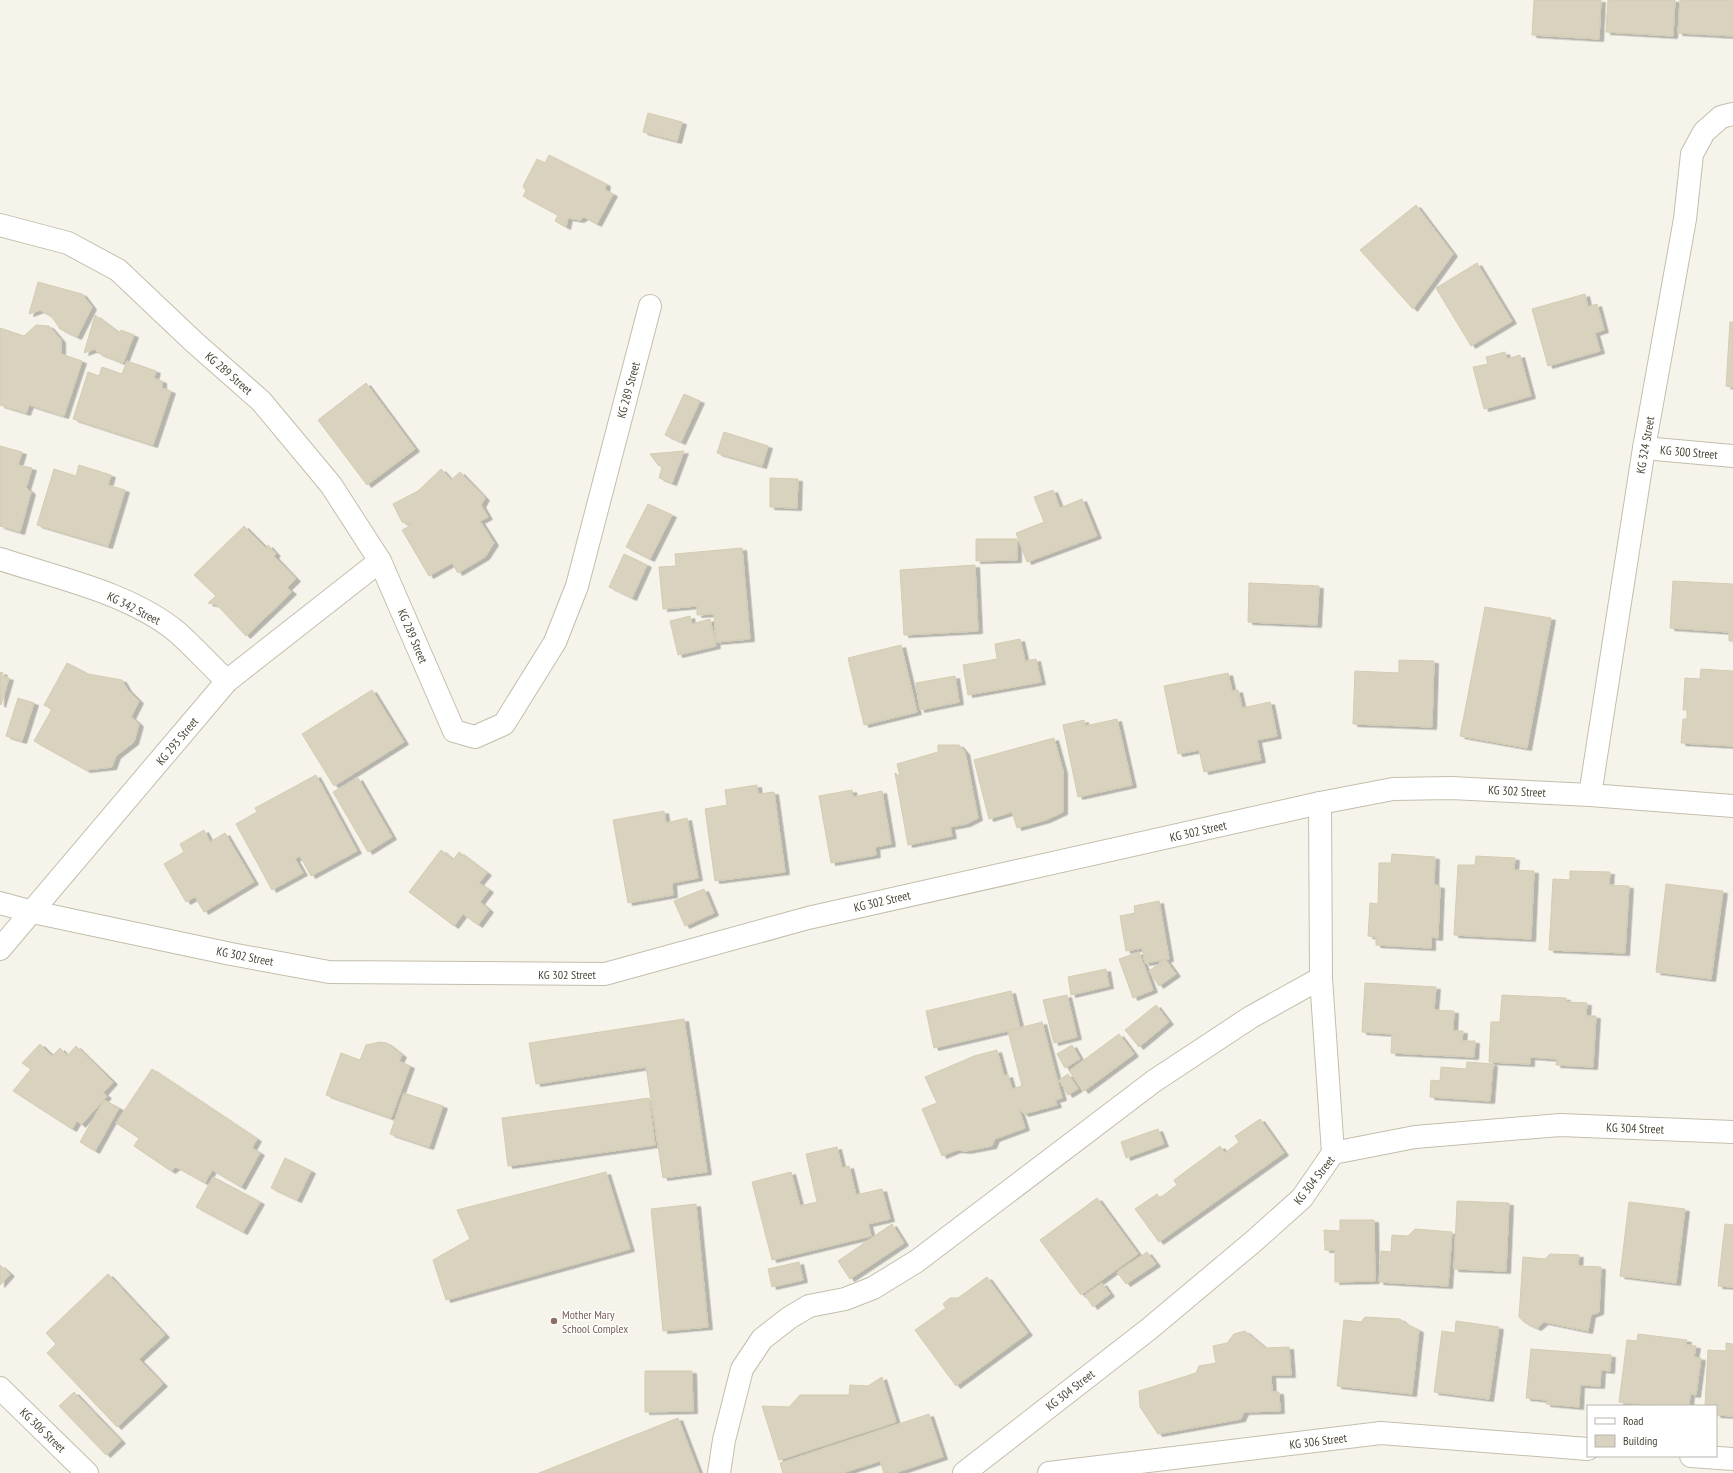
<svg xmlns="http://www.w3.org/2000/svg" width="1733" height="1473" font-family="'PT Sans Narrow',sans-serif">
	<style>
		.building { fill: #d9d2bf; stroke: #d4ccb1; filter: url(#shadow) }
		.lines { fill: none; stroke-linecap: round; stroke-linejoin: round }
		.minor-casing { stroke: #c3beac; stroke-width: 24 }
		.minor { stroke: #fff; stroke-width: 22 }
		.education-dot { fill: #8d6e63; stroke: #fff; stroke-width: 1.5 }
		.labels { text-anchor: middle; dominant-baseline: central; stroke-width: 3; stroke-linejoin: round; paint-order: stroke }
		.street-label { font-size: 12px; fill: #4b4637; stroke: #fff }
		.education-label { font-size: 12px; fill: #785e54; stroke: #fff; text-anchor: start }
	</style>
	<defs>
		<filter id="shadow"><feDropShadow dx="4.5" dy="2.5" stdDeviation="0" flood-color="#0004"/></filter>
	</defs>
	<rect width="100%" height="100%" fill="#f6f4ea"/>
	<g class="building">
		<path d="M1534,0H1601L1599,39L1532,35Z"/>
		<path d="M1608,0H1675L1673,36L1606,32Z"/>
		<path d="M1680,0H1733V36L1678,33Z"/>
		<path d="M648,113L682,122L677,141L643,132Z"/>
		<path d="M549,155L606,184L605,190L613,194L597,224L584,217L580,220L568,218L566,227L555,221L558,215L523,196L526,191L523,186L537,159L545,163Z"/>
		<path d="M1416,205L1453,254L1413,309L1360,250Z"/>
		<path d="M1477,263L1512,321L1471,346L1436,288Z"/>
		<path d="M38,282L82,294L92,307L77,337L60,329L52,317L40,310L29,314Z"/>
		<path d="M1585,294L1588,307L1597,304L1604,330L1595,333L1600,351L1548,366L1532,309Z"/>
		<path d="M95,315L119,333L121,330L134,335L123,363L98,353L95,349L84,353Z"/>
		<path d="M1730,322H1733V387L1726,386Z"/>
		<path d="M36,325L49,326L61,340V354L82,361L64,416L29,405L26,413L0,405V328L24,336Z"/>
		<path d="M1505,352L1507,359L1520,355L1531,396L1484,409L1473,367L1488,364L1486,357Z"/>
		<path d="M127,361L156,371L154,378L162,381V388L171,391L153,445L73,419L88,372L99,376L102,367L122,374Z"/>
		<path d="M366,383L415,449L367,485L318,420Z"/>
		<path d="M684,394L700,401L681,442L665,435Z"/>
		<path d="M724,432L768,446L762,466L717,453Z"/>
		<path d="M0,446L22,452L18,465L32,468L26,488L31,492L20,532L0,526Z"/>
		<path d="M684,451L672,483L659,478L662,467L658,465L650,454Z"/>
		<path d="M79,465L111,475L108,485L125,490L108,546L37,525L54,469L76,476Z"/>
		<path d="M441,469L451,480L460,472L485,498L481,505L488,517L480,521L494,543L485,557L458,573L452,563L429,576L402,530L412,525L402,522L393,504L418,491Z"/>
		<path d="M770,478L798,479L797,508L770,507Z"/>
		<path d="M1053,490L1060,508L1082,499L1097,536L1027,562L1016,533L1044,522L1034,497Z"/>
		<path d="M648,504L672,515L650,559L626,547Z"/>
		<path d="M244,526L266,548L268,545L276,554L274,556L296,579L287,588L292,592L246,636L217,605L208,603L216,596L194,575Z"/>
		<path d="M976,539H1017V560L976,561Z"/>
		<path d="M742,548L750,639L716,642L714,614L697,615V606L663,609L659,567L676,566L675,554Z"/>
		<path d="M624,554L647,565L632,598L609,587Z"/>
		<path d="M975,565L978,631L904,635L900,570Z"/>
		<path d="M1673,581L1733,584V641H1729V632L1670,628Z"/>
		<path d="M1249,583L1319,586L1317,625L1248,622Z"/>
		<path d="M1485,607L1551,618L1527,748L1460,736Z"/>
		<path d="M690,616L692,624L710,619L716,646L678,655L670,621Z"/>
		<path d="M1020,639L1025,661L1036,659L1041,682L968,695L963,665L997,659L995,644Z"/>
		<path d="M901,645L917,712L864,725L848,658Z"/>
		<path d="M1399,660L1434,661L1432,727L1353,724L1355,671L1399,673Z"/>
		<path d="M67,663L88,674L122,680L127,689L139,701L131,717L139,724L134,742L116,756L112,767L86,770L34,741L52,709L44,705Z"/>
		<path d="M1701,669L1733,671V746L1681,743L1683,719H1687V710H1683L1685,678L1700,679Z"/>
		<path d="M0,672L3,673L2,676L9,678L1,705L0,704Z"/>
		<path d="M1228,673L1232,691L1238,690L1242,708L1270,702L1277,736L1257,740L1261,760L1204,772L1199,750L1178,754L1164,686Z"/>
		<path d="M955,676L959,702L920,710L916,683Z"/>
		<path d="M372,690L404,742L334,786L302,734Z"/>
		<path d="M18,698L34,703L22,741L6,736Z"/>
		<path d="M1117,719L1132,785L1078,797L1063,725L1084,720L1085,726Z"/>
		<path d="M1054,738L1063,771V812L1046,820L1017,828L1012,812L989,819L974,760Z"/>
		<path d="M938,745H959L965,752L978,818L966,824L950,827L952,836L908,845L895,773L900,776L897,764L938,752Z"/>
		<path d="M316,775L357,851L311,876L300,856L295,859L303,873L272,890L236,824L257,812L255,808Z"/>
		<path d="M358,778L392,837L368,852L333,792Z"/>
		<path d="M757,785L758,794L774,792L785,872L715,881L705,809L727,805L725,790Z"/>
		<path d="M852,790L853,797L882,791L891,844L875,847L876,855L831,863L819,796Z"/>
		<path d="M664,811L666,823L687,818L698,878L672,883L673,895L628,903L613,820Z"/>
		<path d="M204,830L210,842L225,833L254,882L204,912L195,897L186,902L164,864L184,852L180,844Z"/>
		<path d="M441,850L453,860L459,852L487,873L479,883L489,890L480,902L489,910L478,925L463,914L454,926L409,892Z"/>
		<path d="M1392,854L1435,857L1434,885L1440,886L1438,938L1431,937V948L1376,945V937L1368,936L1370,903L1378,904L1379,863H1391Z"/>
		<path d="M1476,856L1515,858L1514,870L1534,871L1531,939L1454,935L1458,865H1475Z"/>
		<path d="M1570,871L1610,872L1609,885L1629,886L1625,953L1549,950L1553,879L1570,880Z"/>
		<path d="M1666,884L1723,891L1711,979L1656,972Z"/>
		<path d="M704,889L714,913L685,926L674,901Z"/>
		<path d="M1159,901L1169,959L1145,963L1142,948L1126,951L1120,916L1135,913L1134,906Z"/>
		<path d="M1139,952L1153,990L1133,998L1119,959Z"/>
		<path d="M1165,959L1176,974L1159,986L1149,971Z"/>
		<path d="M1106,969L1109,986L1071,995L1068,977Z"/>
		<path d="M1365,983L1436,987L1434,1010L1454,1011L1453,1031H1463L1462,1041H1475L1474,1057L1391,1053L1392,1034L1362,1032Z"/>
		<path d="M1011,991L1020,1028L934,1048L926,1011Z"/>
		<path d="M1067,995L1077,1037L1054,1043L1043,1000Z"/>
		<path d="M1502,995L1566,998V1002L1587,1003L1586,1016H1596L1593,1067L1556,1065L1557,1059L1530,1057V1064L1489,1062L1491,1022H1500Z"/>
		<path d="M1156,1005L1169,1022L1139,1047L1125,1030Z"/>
		<path d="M684,1019L707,1172L663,1178L646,1067L536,1084L529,1043Z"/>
		<path d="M1042,1022L1062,1098L1055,1100L1057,1105L1024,1114L1019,1109L1025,1128L995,1139L992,1146L966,1151L957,1150L942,1156L922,1109L937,1103L925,1077L974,1056L997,1050L1004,1076L1008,1075L1012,1089L1022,1086L1008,1031Z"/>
		<path d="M1119,1034L1134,1054L1084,1091L1069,1071Z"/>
		<path d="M380,1042L387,1043L402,1055L399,1061L410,1066L391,1118L326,1095L341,1053L360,1060L366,1045Z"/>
		<path d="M40,1044L52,1056L60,1048L67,1056L76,1046L113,1082L103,1093L107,1096L81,1125L77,1121L72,1129L13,1091L31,1069L22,1063Z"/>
		<path d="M1072,1045L1080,1059L1065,1068L1057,1054Z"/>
		<path d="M1467,1062L1493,1064L1490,1101L1430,1097L1431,1080L1440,1081L1441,1067L1466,1069Z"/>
		<path d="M152,1069L257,1139L252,1148L260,1153L241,1187L212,1170L205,1183L176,1167L171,1171L134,1146L139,1138L116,1123Z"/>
		<path d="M1068,1074L1078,1089L1068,1095L1059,1080Z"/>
		<path d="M404,1093L443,1106L429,1147L390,1134Z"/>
		<path d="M649,1098L655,1145L508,1166L502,1118Z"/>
		<path d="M104,1100L119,1108L95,1151L80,1142Z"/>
		<path d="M1260,1119L1284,1153L1159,1242L1135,1209L1157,1194L1160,1198L1177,1185L1174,1180L1220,1146L1225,1153L1239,1142L1235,1136Z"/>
		<path d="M1158,1129L1164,1144L1126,1158L1121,1142Z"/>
		<path d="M837,1147L842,1168L849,1166L856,1195L882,1189L890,1219L868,1224L871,1236L772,1260L752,1182L791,1172L800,1206L817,1202L806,1154Z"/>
		<path d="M285,1158L311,1171L297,1200L271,1188Z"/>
		<path d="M606,1172L630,1249L446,1300L433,1260L470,1239L457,1210Z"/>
		<path d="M213,1177L260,1202L243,1232L196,1207Z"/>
		<path d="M1097,1198L1138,1254L1081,1295L1040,1240Z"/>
		<path d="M1457,1201L1509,1203L1506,1271L1454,1269Z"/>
		<path d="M1629,1202L1685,1209L1676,1283L1620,1276Z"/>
		<path d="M696,1204L708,1327L663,1331L651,1209Z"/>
		<path d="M1340,1220H1374L1375,1281L1335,1282V1250H1325L1324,1230L1340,1231Z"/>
		<path d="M892,1224L904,1243L850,1279L838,1261Z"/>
		<path d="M1725,1224L1733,1225V1287L1718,1286Z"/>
		<path d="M1415,1229L1452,1232L1448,1286L1379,1282L1381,1251L1391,1252L1392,1235L1408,1236Z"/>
		<path d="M1147,1252L1156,1264L1126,1284L1117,1272Z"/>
		<path d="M1550,1254L1579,1255L1578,1266L1601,1267L1599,1312L1591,1315L1588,1331L1544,1322L1537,1328L1525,1323L1519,1317L1523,1257L1545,1259Z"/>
		<path d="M799,1262L803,1280L772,1287L768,1269Z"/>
		<path d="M0,1265L10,1274L0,1285Z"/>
		<path d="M108,1274L165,1335L139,1359L163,1384L117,1427L47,1353L56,1344L46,1333Z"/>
		<path d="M987,1277L1028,1333L956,1386L915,1330L946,1308L943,1304L950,1298H958Z"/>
		<path d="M1102,1283L1110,1294L1093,1307L1085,1295Z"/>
		<path d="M1365,1317L1400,1319L1406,1324L1419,1330L1412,1394L1337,1386L1344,1320L1361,1322Z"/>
		<path d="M1456,1321L1499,1327L1489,1399L1434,1392L1442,1331L1455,1333Z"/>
		<path d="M1245,1331L1265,1348L1289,1347L1291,1375H1271L1272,1392H1279L1280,1411L1244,1412L1241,1419L1158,1434L1140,1407L1139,1391L1196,1373L1199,1366L1216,1363L1213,1346L1227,1343L1234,1334Z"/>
		<path d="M1638,1334L1687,1340L1686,1345L1696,1346L1694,1357L1701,1358L1696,1395L1690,1394L1689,1406H1654L1619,1402L1627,1340L1637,1341Z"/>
		<path d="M1726,1343L1733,1344V1416L1716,1415V1406H1705L1708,1350L1726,1351Z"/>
		<path d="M1531,1349L1611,1355L1610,1371L1601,1370L1600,1386L1580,1385L1579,1407L1546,1404L1547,1400L1526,1398Z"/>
		<path d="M645,1371H692L693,1411L645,1412Z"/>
		<path d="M882,1377L896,1422L779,1460L762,1406L789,1407L800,1395H849L850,1385L868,1386Z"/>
		<path d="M74,1392L121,1441L106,1455L59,1406Z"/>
		<path d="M929,1414L943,1457L895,1473H884L880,1461L842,1473H783L780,1463Z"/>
		<path d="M678,1418L699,1473H539Z"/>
	</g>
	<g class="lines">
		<g class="minor-casing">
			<g id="minor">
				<path d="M0,225L68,243L118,270L194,342L261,401L331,485L380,561L454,731L475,737L504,724L555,642L577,586L650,306"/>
				<path d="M1644,448L1733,456"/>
				<path d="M0,559C57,578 130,593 177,632C194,647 210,665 227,681"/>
				<path d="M1590,795L1644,448L1685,219L1692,154L1704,132L1721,117L1733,114"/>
				<path d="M1320,803L1321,978L1333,1153"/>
				<path d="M0,903L33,912L231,954L329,972L605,974L808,918L1320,803L1393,789L1451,788L1590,795L1733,806"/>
				<path d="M0,949L227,681L380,561"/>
				<path d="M0,1388L87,1473"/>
				<path d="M1691,1456L1733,1459"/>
				<path d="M719,1473L724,1440L742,1369L762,1339L789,1318L809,1306L845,1299L873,1288L917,1261L1154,1081L1251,1017L1321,978"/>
				<path d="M964,1473L1149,1329L1254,1241L1302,1198L1333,1153L1415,1137L1560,1125L1733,1132"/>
				<path d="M1049,1473L1381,1433L1588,1449"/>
			</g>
		</g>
		<use href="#minor" class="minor"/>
	</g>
	<circle class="education-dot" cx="554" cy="1321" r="4"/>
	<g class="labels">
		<g class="street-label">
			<text transform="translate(229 373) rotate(41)">KG 289 Street</text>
			<text transform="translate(628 390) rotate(-75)">KG 289 Street</text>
			<text transform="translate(1645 445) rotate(-80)">KG 324 Street</text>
			<text transform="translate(1689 452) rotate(5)">KG 300 Street</text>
			<text transform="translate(134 608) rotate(27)">KG 342 Street</text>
			<text transform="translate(413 636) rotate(67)">KG 289 Street</text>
			<text transform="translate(177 741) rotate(-50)">KG 293 Street</text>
			<text transform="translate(1517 791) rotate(3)">KG 302 Street</text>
			<text transform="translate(1198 831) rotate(-13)">KG 302 Street</text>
			<text transform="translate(882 901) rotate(-13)">KG 302 Street</text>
			<text transform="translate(245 956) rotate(11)">KG 302 Street</text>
			<text x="567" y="974">KG 302 Street</text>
			<text transform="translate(1635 1128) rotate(2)">KG 304 Street</text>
			<text transform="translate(1314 1180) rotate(-52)">KG 304 Street</text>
			<text transform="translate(1070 1390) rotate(-38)">KG 304 Street</text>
			<text transform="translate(43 1430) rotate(44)">KG 306 Street</text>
			<text transform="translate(1318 1441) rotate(-7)">KG 306 Street</text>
		</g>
		<g class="education-label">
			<text x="562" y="1314">Mother Mary<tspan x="562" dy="14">School Complex</tspan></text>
		</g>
	</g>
	<rect x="1587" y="1405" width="130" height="52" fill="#ffffff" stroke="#b7b5af"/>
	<rect x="1595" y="1418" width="20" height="6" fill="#ffffff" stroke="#b7b5af"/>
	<text x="1623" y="1425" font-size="12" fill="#4b4637">Road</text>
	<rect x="1595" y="1435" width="20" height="12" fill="#d9d2bf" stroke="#b7b5af"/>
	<text x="1623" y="1445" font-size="12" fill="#4b4637">Building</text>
</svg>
